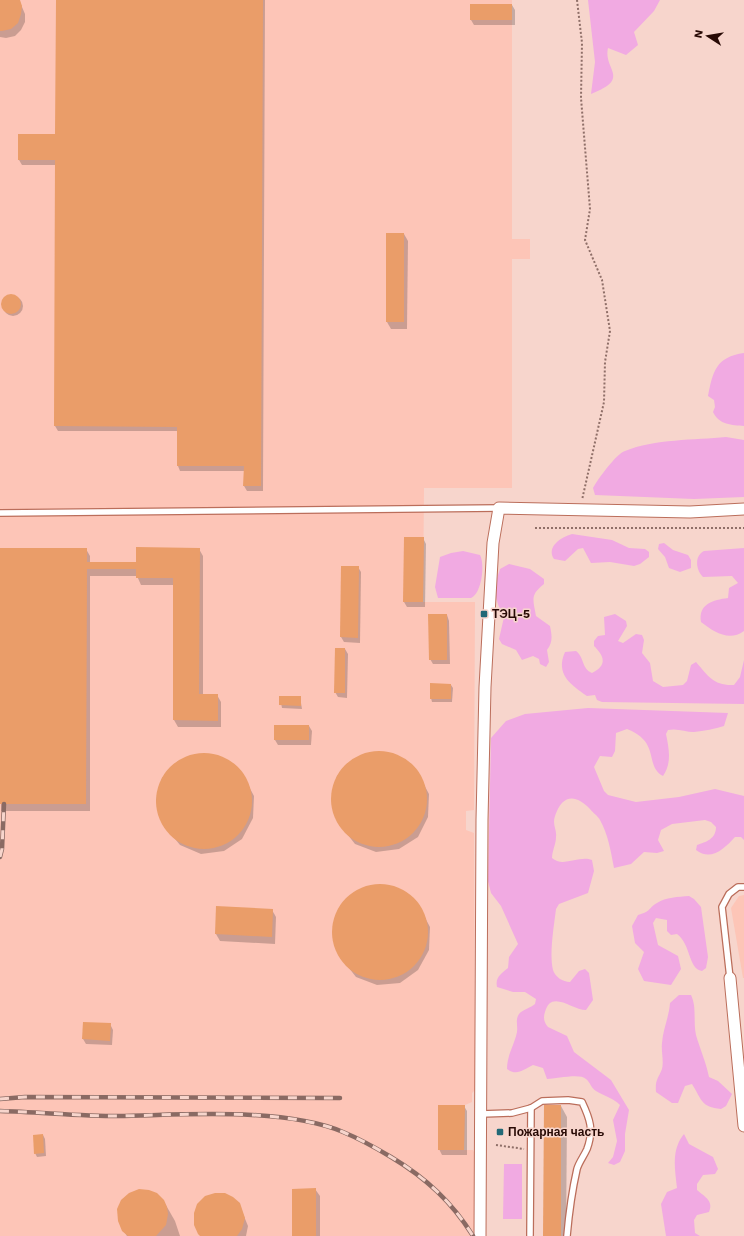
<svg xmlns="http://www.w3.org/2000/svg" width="744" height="1236" font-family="'Work Sans',sans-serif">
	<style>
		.built { fill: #fdc5b7 }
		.green { fill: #f1aae2 }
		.shadow { fill: #0003 }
		.building { fill: #ea9d69 }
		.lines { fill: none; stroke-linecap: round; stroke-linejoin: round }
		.service-casing { stroke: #bb6e5b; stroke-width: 8 }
		.minor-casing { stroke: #bb6e5b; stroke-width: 13 }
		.path { stroke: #8f6f68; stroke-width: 2; stroke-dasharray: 2 2; stroke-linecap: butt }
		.service { stroke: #fff; stroke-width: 5.5 }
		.minor { stroke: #fff; stroke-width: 11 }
		.rail-casing { stroke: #8a6a63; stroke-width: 4.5 }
		.rail { stroke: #f7d5cc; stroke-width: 3; stroke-dasharray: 9; stroke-linecap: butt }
		.poi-dot { fill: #226977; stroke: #f7d5cc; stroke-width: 1.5 }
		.labels { text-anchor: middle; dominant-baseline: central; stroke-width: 3; stroke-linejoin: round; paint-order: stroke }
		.poi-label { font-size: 12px; font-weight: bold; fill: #280a05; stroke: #f7d5cc; text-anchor: start }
	</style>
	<rect width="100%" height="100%" fill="#f7d5cc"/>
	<g class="built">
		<path d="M0,0H512V239H530V259H512V488H424L423,602H475L474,810L466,811V830L474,833L475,1090L472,1093V1102L465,1105L464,1150H473L476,1156L475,1236H0Z"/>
		<path d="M744,895V978H743L731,908L739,896Z"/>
	</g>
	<g class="green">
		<path d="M588,0H660L654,11L634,32L638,45L626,55L608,48C603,70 632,78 591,94L595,62Z"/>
		<path d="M744,353V426C732,425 719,425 713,412L715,407L714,400L708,396C713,371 716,357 744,353Z"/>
		<path d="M726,437L744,440V497L694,499L595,495L593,488C598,479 616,454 625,451C654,439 695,440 726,437Z"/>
		<path d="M572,534L612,540L629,548L645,549L649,552V557L640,564L634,566L610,562L591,563L583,548L578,549L565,561L554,559C546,547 561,537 572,534Z"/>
		<path d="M664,543L673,550L688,555L691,560V568L680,572L669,568L665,557L658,549L659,544Z"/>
		<path d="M744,548V631C729,642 714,632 701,622C698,604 713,600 728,598L729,588L738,583L732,576L703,577C696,570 694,556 704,551Z"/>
		<path d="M463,551L480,555C485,564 482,593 471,598H438L435,587L440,557L451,553Z"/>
		<path d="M509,564L530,569L544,579V584C530,595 533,599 536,616L550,626C552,636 553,642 547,650L549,662L546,667L540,664L539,659L533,656L522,660L516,650L502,644L499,639L504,617C494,599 493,589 500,569Z"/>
		<path d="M615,614L626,621L627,626L618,641L623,643L636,634L642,635L644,640L642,653L650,663L653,681L663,687L683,685L687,681L691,665L696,662C708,676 714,686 734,685L740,677L744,660V704L602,702L597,700L595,695L587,696C571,685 555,674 565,652L576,651C585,658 581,668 592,673C608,665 604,656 594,646V641L598,636L605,635L604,617Z"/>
		<path d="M588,708L728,713L724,726C715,729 704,731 694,732C685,732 678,728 668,730L666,734C669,749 672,763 663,776C644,766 661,742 627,729L616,733L615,751L612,757L600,756L594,767L604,791L608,795L636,802L679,797L715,789L744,796V840L741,837H735C725,848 711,862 696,850L697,845C706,842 716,839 716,827L711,822L705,820L672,824L661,830L658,840L664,851L657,853L644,852L631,864L614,868C611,852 608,834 600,820C598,816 593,813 590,809C575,793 562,795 555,816C552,825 557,829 556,837C556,844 552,851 552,858C563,868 579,855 592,860L594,871L588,893L559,904L556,909C554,926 549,954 553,970C555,977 563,982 570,982L579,971L585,969L589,973L593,1000L586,1010C572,1010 551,989 545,1012C543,1018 544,1022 548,1027L567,1036L574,1052L611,1080L629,1110L625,1134V1151L620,1162L614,1165L608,1163L613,1157L617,1141L613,1120L620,1105C613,1098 604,1096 596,1091C591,1088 590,1082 586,1079C580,1073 556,1079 547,1079L543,1068L533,1065C523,1070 517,1076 507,1069C507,1055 514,1046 517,1032C518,1025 515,1020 519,1014C523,1009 531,1008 535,1004L536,999L525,992H513L497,987C495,977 501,974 508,968L509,957L518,944L501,906L491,893L488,881L491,738L506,721L525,714Z"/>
		<path d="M689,896L694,899L701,907L708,957L706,968L702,971C688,969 691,944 677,934L671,935L667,931V920L656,918L653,923L658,945L678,956L681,969L671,985L644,981L638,969L644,952L635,943L632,926L638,915C652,911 647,909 657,903C666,897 678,897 689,896Z"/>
		<path d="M679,995H691C697,1007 693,1022 696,1035C700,1049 706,1062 709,1077L718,1081L732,1094L726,1106L721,1109C701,1107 702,1100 692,1084L685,1086L678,1103H672L656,1092C655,1080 658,1079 662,1069C664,1061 661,1051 662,1043C663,1029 669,1017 670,1003Z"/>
		<path d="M684,1134L689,1144L713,1157L718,1169L715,1174L703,1175L697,1184V1190C705,1197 714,1201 709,1212L697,1215L694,1220L695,1233L700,1236H666L661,1204L667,1192L677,1188C675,1168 671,1150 684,1134Z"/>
		<path d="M504,1164H522V1219H503Z"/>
	</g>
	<g class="shadow">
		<path d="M0,0H19L25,14V22L21,30L15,36L6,38L0,37Z"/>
		<path d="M57,0H265L263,491H247L244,486V471H180L178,466V431H58L55,426L56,165H22L19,160L56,135Z"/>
		<path d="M512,5L515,10V25H474L471,20Z"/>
		<path d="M404,234L408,241L407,329H391L387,322Z"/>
		<circle cx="13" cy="306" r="10"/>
		<path d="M423,538L426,544L425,607H407L404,602Z"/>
		<path d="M0,549H86L90,556V563H137L199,549L203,556V695H217L221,702V727H178L174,720V585H141L137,576H90V811H1Z"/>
		<path d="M342,567H358L361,572L360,643L344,642L341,637Z"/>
		<path d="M447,615L449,621L450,664H433L430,659Z"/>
		<path d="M345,649L348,654L347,698L338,697L335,692Z"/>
		<path d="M451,685L453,688L452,702H432L431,698Z"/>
		<path d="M280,697H300L302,709L282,708Z"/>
		<path d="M309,726L312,731L311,745H278L275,740Z"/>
		<path d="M374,752L396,755L415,768L429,794L428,817L418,837L399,849L376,852L355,844L337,821L332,798L337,776L353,760Z"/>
		<path d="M199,754L221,757L240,770L254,796L253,818L242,839L224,851L201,854L180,845L162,823L156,800L162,778L178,761Z"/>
		<path d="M375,885L397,888L416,901L430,927L429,950L418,970L400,983L377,985L356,977L338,954L333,932L338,910L354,893Z"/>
		<path d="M217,907L272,910L276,917L275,944L220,941L216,934Z"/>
		<path d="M110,1024L113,1030L112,1045L86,1044L83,1039Z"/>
		<path d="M464,1106L467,1111V1155H442L439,1149Z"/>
		<path d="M561,1106L567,1117L566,1236H544Z"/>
		<path d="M43,1135L45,1139L46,1156L37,1157L35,1153Z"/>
		<path d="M315,1189L320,1196V1236H293Z"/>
		<path d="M163,1200L175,1221L180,1236H127L123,1230Z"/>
		<path d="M239,1204L248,1226L246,1236H201Z"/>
	</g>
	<g class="building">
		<path d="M0,0H20L22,6L21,14L18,23L11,29L2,31H0Z"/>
		<path d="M56,0H263L261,486H243L244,466H177V427L54,426L55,160H18V134H55Z"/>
		<rect x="470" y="4" width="42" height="16"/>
		<rect x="386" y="233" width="18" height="89"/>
		<circle cx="11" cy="304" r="10"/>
		<path d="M404,537H424L423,602H403Z"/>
		<path d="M136,547L200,548L199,694H218V721L173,720V578H136V569H87L86,804H0V548H87V562H136Z"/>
		<path d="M341,566H359L358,638L340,637Z"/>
		<path d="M428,614H447V660H429Z"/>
		<path d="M335,648H345V693H334Z"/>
		<path d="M430,683L451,684V699H430Z"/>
		<path d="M279,696H301V706L279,705Z"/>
		<rect x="274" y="725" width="35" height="15"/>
		<circle cx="379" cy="799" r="48"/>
		<circle cx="204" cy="801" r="48"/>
		<circle cx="380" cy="932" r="48"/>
		<path d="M216,906L273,909L272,937L215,934Z"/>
		<path d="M83,1022L111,1023L110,1041L82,1039Z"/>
		<path d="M438,1105H465L464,1150H438Z"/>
		<path d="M544,1105H561V1236H543Z"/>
		<path d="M43,1134L44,1153L34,1154L33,1135Z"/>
		<path d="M316,1188V1236H292V1189Z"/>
		<path d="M139,1189L149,1190L157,1193L164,1200L167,1207L168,1214L166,1225L156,1236H128L122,1231L118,1221L117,1209L121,1200L129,1193Z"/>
		<path d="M215,1193H225L233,1197L240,1203L245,1218L242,1229L237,1236H200L198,1234L194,1225V1213L197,1204L205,1196Z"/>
	</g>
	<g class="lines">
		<g class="service-casing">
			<g id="service">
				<path d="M0,513L499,508"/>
				<path d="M730,978L722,907L729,894L738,887H744"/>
				<path d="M481,1114L512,1113L531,1108L542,1101L568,1100L582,1102C590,1119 594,1130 587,1149C584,1156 579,1162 577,1169C572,1191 569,1213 567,1236"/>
				<path d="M530,1235L531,1108"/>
			</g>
		</g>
		<g class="minor-casing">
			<g id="minor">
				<path d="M730,978L744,1126"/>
				<path d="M480,1236L482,820L485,687L493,543L499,508L690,512L744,509"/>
			</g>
		</g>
		<g class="path">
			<path d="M577,0L582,43L581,98L590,209L585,240L602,280L610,331L605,362L604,402L582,500"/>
			<path d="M535,528H744"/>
			<path d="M496,1145L524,1149"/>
		</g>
		<use href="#service" class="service"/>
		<use href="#minor" class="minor"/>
		<g class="rail-casing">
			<g id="rail">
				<path d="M0,857L2,849L4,804"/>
				<path d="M0,1099L25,1097L340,1098"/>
				<path d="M0,1111C39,1112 79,1116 118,1116C184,1115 283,1107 343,1132C360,1139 376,1148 391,1157C426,1178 452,1202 473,1236"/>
			</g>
		</g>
		<use href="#rail" class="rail"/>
	</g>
	<g class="poi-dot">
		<rect x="480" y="610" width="8" height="8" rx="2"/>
		<rect x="496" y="1128" width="8" height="8" rx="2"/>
	</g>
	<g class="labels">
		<g class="poi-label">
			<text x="492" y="614">ТЭЦ-5</text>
			<text x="508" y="1132">Пожарная часть</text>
		</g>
	</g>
	<g transform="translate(708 36) rotate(282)" stroke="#f7d5cc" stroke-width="3" paint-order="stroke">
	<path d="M0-3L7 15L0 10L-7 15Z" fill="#280a05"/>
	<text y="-6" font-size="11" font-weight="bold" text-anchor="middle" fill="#280a05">N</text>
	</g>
</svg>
